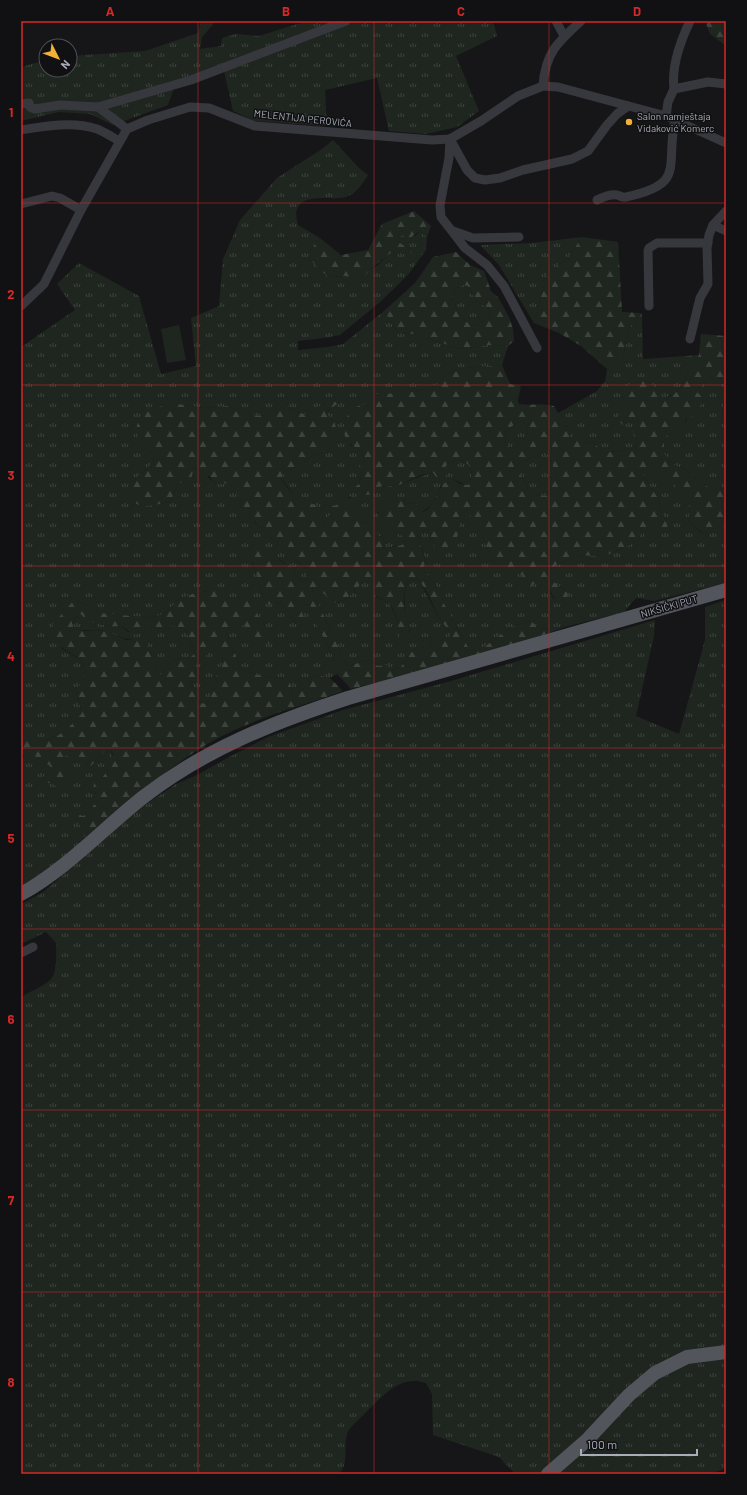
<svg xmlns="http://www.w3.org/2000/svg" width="747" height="1495" font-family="Barlow,sans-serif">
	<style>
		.grass { fill: url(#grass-tufts) }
		.forest { fill: url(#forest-firs); fill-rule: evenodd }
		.garden { fill: #1e261f }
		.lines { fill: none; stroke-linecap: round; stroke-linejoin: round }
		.minor { stroke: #37383d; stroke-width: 9 }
		.primary { stroke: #53555c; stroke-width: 14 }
		.grid { fill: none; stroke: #d62828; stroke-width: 1; stroke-opacity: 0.55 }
		.poi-dot { fill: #f2b134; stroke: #111113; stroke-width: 1.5 }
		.labels { text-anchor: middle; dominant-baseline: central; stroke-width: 3; stroke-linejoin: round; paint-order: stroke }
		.poi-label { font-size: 10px; fill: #a8adb8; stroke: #111113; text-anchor: start }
		.street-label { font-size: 10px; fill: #a8adb8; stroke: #111113 }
		.neatline { fill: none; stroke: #d62828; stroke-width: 1.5 }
		.grid-label { font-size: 13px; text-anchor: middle; font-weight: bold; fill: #d62828 }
	</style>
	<defs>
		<pattern id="grass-tufts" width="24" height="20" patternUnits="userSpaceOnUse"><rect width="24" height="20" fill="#1e261f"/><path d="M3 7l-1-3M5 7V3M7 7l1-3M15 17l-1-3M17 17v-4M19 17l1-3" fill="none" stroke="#3c433d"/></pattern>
		<pattern id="forest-firs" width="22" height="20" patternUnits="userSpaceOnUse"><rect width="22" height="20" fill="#1e261f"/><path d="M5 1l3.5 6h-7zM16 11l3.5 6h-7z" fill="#3c433d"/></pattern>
	</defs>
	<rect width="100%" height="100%" fill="#161618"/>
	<g class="grass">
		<path d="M201,21H216L202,37L200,49L221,46L222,38L235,34L259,36L307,21H493L497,36L456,56L479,111L457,127L426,134L389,131L377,78L325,90L327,126L255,121L233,111L224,71L174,88L168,105L113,125L90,114L59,112L21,121V67L46,60V70H70V56L145,51L198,33Z"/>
		<path d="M333,140L359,168L368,175C362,184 357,193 346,197C333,201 304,192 297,209C295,213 297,220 298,225L320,238L311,250L309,259L328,277L345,276L357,278L378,265L387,255L394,251L404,254L411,249L398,242L401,235L415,236L420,231L427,237L426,250L408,275L380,302L340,335L324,338L298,341V350L328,347L343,344L384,311L398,333L414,334L460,349L488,345L508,346L502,365C485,368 463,365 447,374C443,377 441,383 436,385C418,394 392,393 372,395L376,400L353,409L350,445L361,451L365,462L359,484C372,487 387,488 400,484C411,481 421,475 433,473L435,477L447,464L459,459C472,464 475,473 468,486L453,479L441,486L433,504L422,512L414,503L407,504L401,497L390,500L377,513L385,526L406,538L402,545L382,549L384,538L379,536L366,522L360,523L353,508L351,496L332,511L325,524L319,520L308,502H299L281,478L287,469L290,470L299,466L310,457L329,450L334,421L325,413L339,403L326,402L306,415L296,411L286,405L262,416L245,414L229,406L204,408L172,403L140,446L154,454L153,463L131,483L160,504L170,502L179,483L191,472L194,467C201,475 208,475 216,484L224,483L233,486L241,500L240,506L250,509L251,515L258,527L265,528L272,540L278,545L284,546L292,554L295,560L307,569V579L303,582L297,577L293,567L288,566L269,551L252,563L260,579L258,587L269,604L277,601L286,609L296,624L298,605L310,604L315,621L339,668L337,674L330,678L316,675C308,682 303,692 293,696L289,678C271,678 256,676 240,669C238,654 227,646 227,630L238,623L251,629L266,626L259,619L256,612L263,607L244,600L234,601L208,591L192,594L178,600L166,613L152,618L101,613L75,599L61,648L81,660L86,674L76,692L82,713C66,731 56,742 31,741L21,730V347L75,310L57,284L79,263L139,296L161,374L196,366L191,318L219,306L223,259L240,220L277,178L322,149Z"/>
		<path d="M582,237L570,255L547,275L534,323L499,265L480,245L532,243Z"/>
		<path d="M463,285L468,286C473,296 477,304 488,308L490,315L484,321L474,326C461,321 450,303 454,289Z"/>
		<path d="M642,313L643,359L699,355L687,372L680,390L666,398L660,397L637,419L641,427L634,436L638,442L634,448L604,453L593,442L588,443L580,437H569L571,428L556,423L558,413L597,391L605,381L607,369C629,362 623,351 627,334C628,327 637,319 642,313Z"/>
		<path d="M711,377L724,380V402L722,414H726V488L712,490L683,468L675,466L664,454V437L684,427L695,392Z"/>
		<path d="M524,421L528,430L522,445L512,449L505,443L506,430L517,423Z"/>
		<path d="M545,451C552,458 551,466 557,474L549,479V491L546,496L529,493L526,483L514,468L516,465Z"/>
		<path d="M650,468L674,484L689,501L690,523L702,533L726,525V583L654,601L636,598L624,612L565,627L538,629L531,621L515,625L484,647H468L443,602L440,591L424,571L425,558L416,532L428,529L437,552L459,529V515L467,509L480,531L493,562C514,569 544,577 554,599L568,593L550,579L548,570L575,556L607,555L638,541L642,530L666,520L661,513L659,500L643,475Z"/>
		<path d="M414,579L419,580L438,616L451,634L450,637L410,653L401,667L392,671L378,666L370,660L347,666L312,590L316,588L336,603L346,599L363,582H368L376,597L389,603L395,614L399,627V638L410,632C405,614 402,600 407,581Z"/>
		<path d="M726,600V1468L710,1474H515L499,1457L433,1435L432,1394L426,1383C400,1374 383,1396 366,1412C361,1418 353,1424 349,1430C341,1442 351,1461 339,1474H21V997C55,979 57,983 56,943L46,932L21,944V904L42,893L142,807L176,784L197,775L229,757L268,737L343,710L451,681L655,620L654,636L636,716L679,734L705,640V607Z"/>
		<path d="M81,614C94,621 106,629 121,626L128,632L149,626L163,632L172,626L185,628L195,653L190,658C173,657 171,661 162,674H156C156,666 152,662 151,654L136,639C119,641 112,630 96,630C88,630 82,631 74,629L72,623L76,617Z"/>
		<path d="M211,650H215L222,656L223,663L216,673L217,682L207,704L201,703L196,698V691L191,684L196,677L195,666Z"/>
		<path d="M111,750C116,764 101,780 92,791L98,794V801L83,816L77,814L85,838L62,860L21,886V756H35L50,766V772L43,777L42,783L66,754L91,766L104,752Z"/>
	</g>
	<g class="forest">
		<path d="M705,21H726V46L710,34Z"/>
		<path d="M414,211L431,226L427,237L420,231L410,238L401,235L398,242L411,249L412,253L404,254L394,251C388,254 365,273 363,279L345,276L328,277L309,259L311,250L320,238L341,255L368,250L382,224Z"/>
		<path d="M582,237L618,242L622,312L642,313C637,319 628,327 627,334C623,351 628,363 607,369L581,346L559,333L534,323L547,275L570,255Z"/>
		<path d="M456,252L470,265L484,271L491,291L498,297L509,317L513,329L514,341L508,346L488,345L460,349L414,334L398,333L384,311L415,283L433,257ZM463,285L468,286C473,296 477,304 488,308L490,315L484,321L474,326C461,321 450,303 454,289Z"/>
		<path d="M701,334L726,336V414H722L724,402V380L711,377L696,391L702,397V403L693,416L686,418L684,427L664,437V454L675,466L683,468L712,490L726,488V525L703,533L690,523L689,501L674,484L650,469L643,475L659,500L661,513L666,520L668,529L642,530L638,541L607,555L575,556L548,570L550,579L568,593L566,603L558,604L550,591L537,582L531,586L524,583L521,571L505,576L493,562L480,531L467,510L459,515C460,533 458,541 446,553L437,552L428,529L416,532L425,559L424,571L441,591L443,602L468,647H484L515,625L531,621L539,629L565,627C497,653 422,671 351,689L337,674L339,668L315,621L310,604L299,605L304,618L296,624L286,609L277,601L269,605L258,587C262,569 244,566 258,544C270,543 278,565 293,567L297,577L303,582L307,579V569L295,560L292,554L284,547L278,546L272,540L265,528L258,527L255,521L252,519L250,509L240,506L241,500L233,486L224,483L216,484L209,476L203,477L194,467L191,480L179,483L170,502C150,505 128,515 131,483L153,463L154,454L140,446L136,429L139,419L150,410L172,403L204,408L229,406L245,414L262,416L286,405L296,411L306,415L326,402H340L325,413C328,416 332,419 334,422C339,431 333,442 329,450L310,457L299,466L289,470L287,469L281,478C285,487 294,493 299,502H308L323,509L320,520L324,524L332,511V506C341,505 347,496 356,497L353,508L360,513V523L366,522L379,536L384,538L383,549L402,545L406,538C393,530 366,521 384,505C389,500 394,496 401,497L407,504L414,503L423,512C440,504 435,483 453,479L460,484L468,485C475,473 472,464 459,459L447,464L445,468L448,474L439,481L433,473L421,475L399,485L376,487L372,494C363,496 359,496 354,488L359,484L361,477L357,472L360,464L365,462L361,451C342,442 338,427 352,410C357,405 369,403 375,400L372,394C392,393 417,394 436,385C441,383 443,377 447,374C463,365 485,368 502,365L510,384L521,386L518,400L519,404C531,406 542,403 554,406L558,413L557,423L571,428L570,437H580L588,443L593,442L604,453L634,448L638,442L634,436L632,429L640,427L637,419L623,425L617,419L626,403L624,388L635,380L648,378L660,396L667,398L680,390L687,372L699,355ZM524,421L528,430L522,445L512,449L505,443L506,430L517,423ZM545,451C552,458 551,466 557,474L549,479V491L546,496L529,493L526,483L514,467L516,465ZM414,579L419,580L428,594L438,616L451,634L449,637L410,653L401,667L392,671L387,665L378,666L370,660L347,666L312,590L316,588L336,603L346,599L363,582H368L371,592C376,597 382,599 388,603C397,610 399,627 399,638L402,642L408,641C412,628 406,619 404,606C403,597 405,590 407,581Z"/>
		<path d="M208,591H222L234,601L241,596L244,600C253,598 257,600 264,607L256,612C261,623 272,630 269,643L260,646L253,645L250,640V629L238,623L227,630C227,646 238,654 240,669C256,676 271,678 289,678L293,696C303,692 308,682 316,675L330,678L343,691C309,704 272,713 239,728C181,753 134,799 85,838L81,827L75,819L77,814L83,816L98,801V794L92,791L95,781L102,778L108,770L106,762L113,755L111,750L104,752L91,766L66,755L59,765L70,771L64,785L59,788L51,783H42L43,777L50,772V766L35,756L27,760L24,755L21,756V730L31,741C56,742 66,731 82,713L76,692L86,674L81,660L52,641L53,624L75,599L101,613L152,618L166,613L178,600L192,594ZM81,614C87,623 111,628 121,626L135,635L144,632L149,626L163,632L172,626L185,628L195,653L190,658C173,657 171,661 162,674H156C156,667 151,653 147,648L148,642L143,638L126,640L109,632L96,630L85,631L74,629L72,623L76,617ZM211,650H215L222,656L223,663L216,673L217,682L207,704L201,703L196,698V691L191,684L196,677L195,666Z"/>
	</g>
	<path class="garden" d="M179,325L186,360L167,363L161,329Z"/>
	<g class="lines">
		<g class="minor">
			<path d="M556,21L564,36"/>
			<path d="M543,86C545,53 558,42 581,21"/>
			<path d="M674,89C671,66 680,42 690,21"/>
			<path d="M21,104L29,103L30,107L35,109L60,105L98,107L127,129"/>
			<path d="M98,107L191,80L346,21"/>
			<path d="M666,116L668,102L674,89L708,82L726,84"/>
			<path d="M21,130C45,126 73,121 97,129C105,132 112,137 119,141"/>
			<path d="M597,200C604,197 609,194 617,195C621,196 623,198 626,197C687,184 665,167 675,120"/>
			<path d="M21,204L52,196L60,198L81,210"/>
			<path d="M713,225L726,231"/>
			<path d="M453,231L473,238L519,237"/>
			<path d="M21,306L44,284L81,210L127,129L148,120L190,107L209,108L255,126L432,140L450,139L481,121L518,96L543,86L558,87L666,116L726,143"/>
			<path d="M649,306L648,251L649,248L657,243H708"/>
			<path d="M690,339L700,298L708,284L707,248L709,235L713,225L726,211"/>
			<path d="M537,348L504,286L487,265L465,248L441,217L440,205L449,158L450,139L467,170L475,178L485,180L500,178L523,170L572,159L588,151L607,125L617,114L628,106"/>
			<path d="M21,953L33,947"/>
		</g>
		<g class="primary">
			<path d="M21,894C66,869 102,830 142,798C205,749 274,722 348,698L726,590"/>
			<path d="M548,1474L587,1440L629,1395L655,1373L687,1357L726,1352"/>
		</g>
	</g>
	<path class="grid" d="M198,21V1474M374,21V1474M549,21V1474M21,203H726M21,385H726M21,566H726M21,748H726M21,929H726M21,1110H726M21,1292H726"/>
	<circle class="poi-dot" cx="629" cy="122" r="4"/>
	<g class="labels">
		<g class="poi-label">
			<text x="637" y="116">Salon namještaja<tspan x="637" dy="12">Vidaković Komerc</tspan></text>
		</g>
		<g class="street-label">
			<text transform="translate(303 118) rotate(6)">MELENTIJA PEROVIĆA</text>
			<text transform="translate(669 606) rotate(-16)">NIKŠIĆKI PUT</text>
		</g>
	</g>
	<rect width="747" height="1495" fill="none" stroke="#111113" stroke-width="44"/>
	<g transform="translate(58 58) rotate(132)"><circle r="19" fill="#111113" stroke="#4d4f55"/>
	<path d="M0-3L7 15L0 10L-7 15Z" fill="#f2b134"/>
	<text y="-6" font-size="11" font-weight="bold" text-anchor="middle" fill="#a8adb8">N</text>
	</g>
	<path d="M581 1449v6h116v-6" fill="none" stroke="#a8adb8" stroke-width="2"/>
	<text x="587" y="1449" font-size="12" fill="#a8adb8" stroke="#111113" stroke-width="3" paint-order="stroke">100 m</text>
	<rect x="22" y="22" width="703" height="1451" class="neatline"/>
	<g class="grid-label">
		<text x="110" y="16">A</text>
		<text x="286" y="16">B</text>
		<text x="461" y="16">C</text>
		<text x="637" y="16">D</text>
		<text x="11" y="117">1</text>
		<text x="11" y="299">2</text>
		<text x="11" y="480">3</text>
		<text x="11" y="661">4</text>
		<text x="11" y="843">5</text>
		<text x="11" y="1024">6</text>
		<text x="11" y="1205">7</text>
		<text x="11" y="1387">8</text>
	</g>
</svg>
